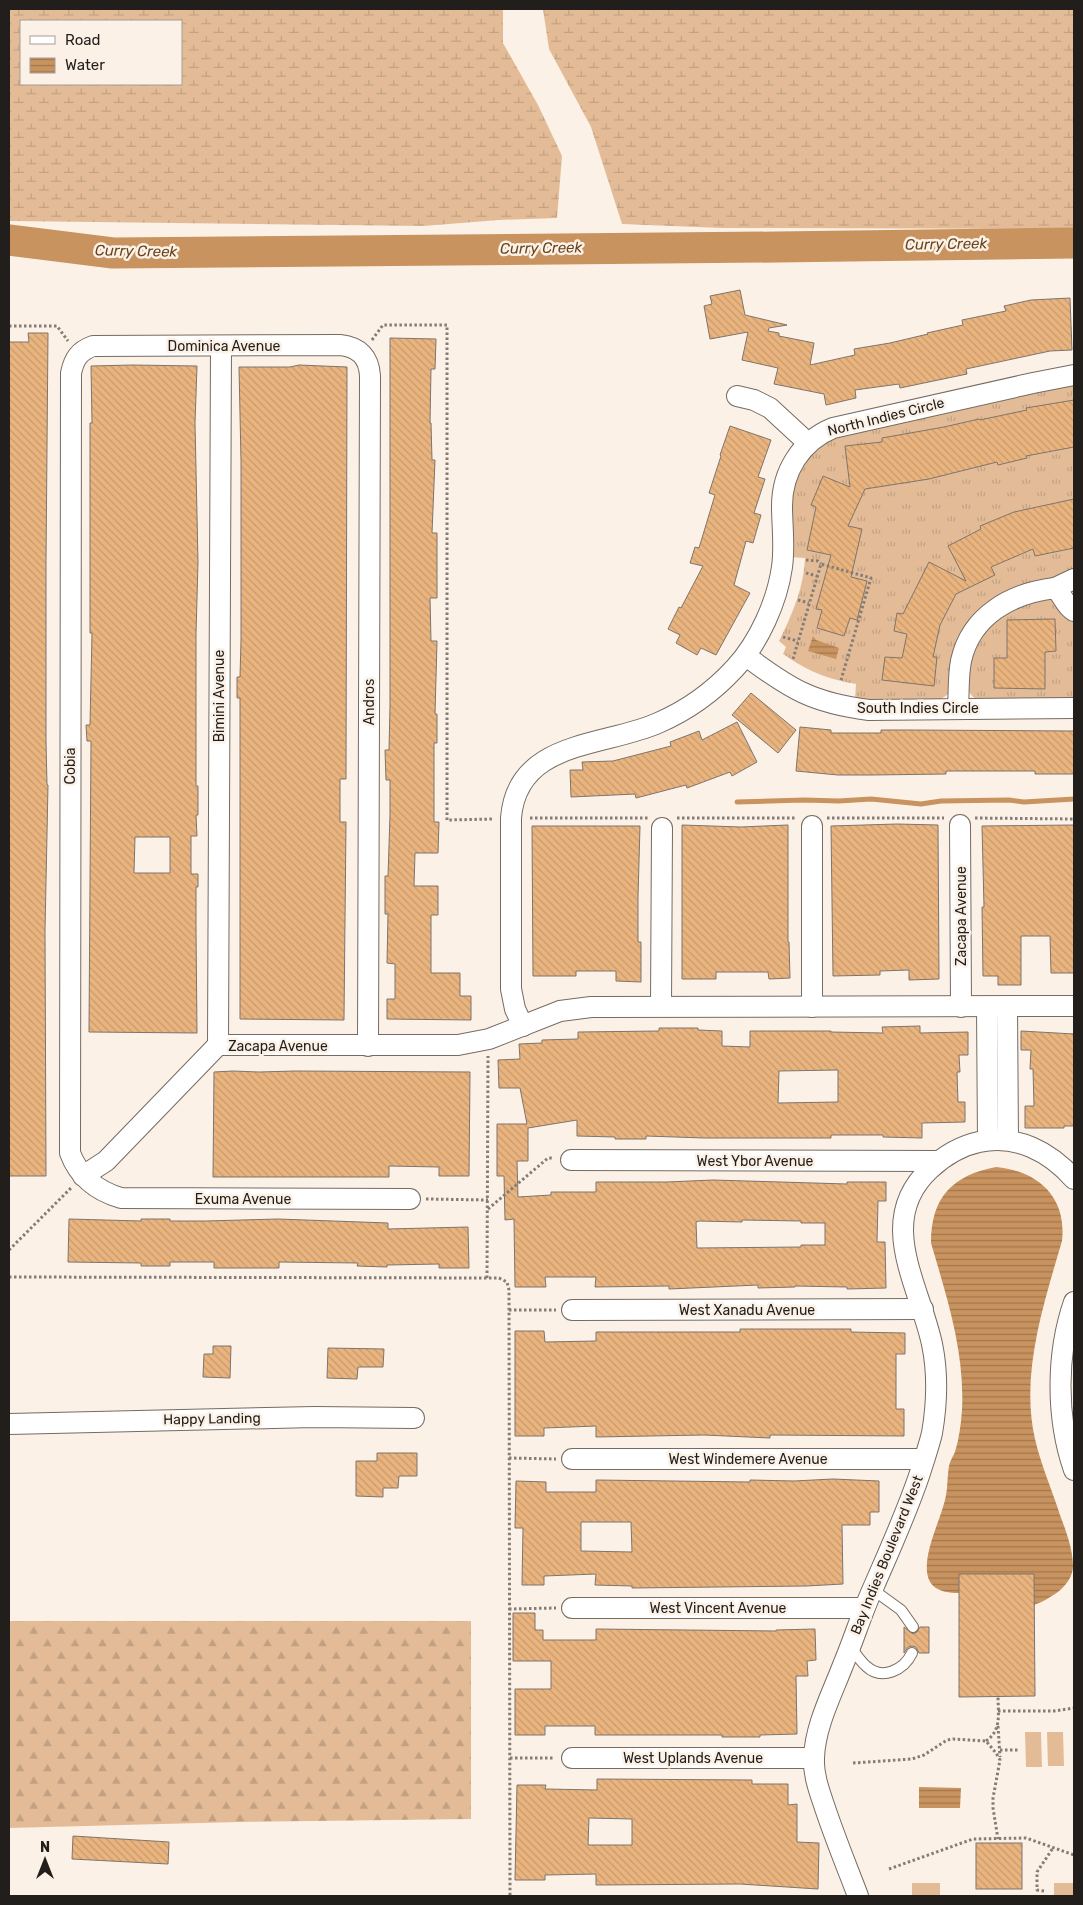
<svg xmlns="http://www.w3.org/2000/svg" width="1083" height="1905" font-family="Rubik,sans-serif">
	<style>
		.grass { fill: url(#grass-tufts) }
		.forest { fill: url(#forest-firs) }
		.wetland { fill: url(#wetland-marsh); fill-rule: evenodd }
		.garden { fill: #e3bc97 }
		.water { fill: url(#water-rules) }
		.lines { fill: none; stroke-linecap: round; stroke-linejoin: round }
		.stream { stroke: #c8935f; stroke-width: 5 }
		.river { stroke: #c8935f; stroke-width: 31 }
		.building { fill: url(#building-back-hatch); stroke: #7e756c; fill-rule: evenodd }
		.service-casing { stroke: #746b62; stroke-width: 12 }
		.minor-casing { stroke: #746b62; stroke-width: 22 }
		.path { stroke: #847d77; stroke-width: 3; stroke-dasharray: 2.5 2.5; stroke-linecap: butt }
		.service { stroke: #fff; stroke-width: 10 }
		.minor { stroke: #fff; stroke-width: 20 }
		.labels { text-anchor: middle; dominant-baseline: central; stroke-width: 5; stroke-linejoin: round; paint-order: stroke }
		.street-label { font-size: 14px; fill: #221e1b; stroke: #fcf1e7 }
		.water-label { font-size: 15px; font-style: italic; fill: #69451e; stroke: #fcf1e7 }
	</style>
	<defs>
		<pattern id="grass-tufts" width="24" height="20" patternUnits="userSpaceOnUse" patternTransform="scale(1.25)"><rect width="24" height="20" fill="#e3bc97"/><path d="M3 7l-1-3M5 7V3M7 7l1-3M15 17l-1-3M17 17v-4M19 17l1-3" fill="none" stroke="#c2a182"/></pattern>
		<pattern id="forest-firs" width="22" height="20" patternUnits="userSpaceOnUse" patternTransform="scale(1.25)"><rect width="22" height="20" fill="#e3bc97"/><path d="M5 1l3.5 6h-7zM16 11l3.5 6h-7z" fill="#c2a182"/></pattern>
		<pattern id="wetland-marsh" width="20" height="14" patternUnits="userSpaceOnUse" patternTransform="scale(1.25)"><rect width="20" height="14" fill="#e3bc97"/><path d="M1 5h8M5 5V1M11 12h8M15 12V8" fill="none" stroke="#c2a182"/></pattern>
		<pattern id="water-rules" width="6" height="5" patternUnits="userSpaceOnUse" patternTransform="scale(1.25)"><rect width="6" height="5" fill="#c8935f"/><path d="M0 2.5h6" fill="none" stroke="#a2774e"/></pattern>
		<pattern id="building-back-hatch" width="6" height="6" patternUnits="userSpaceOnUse" patternTransform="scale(1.25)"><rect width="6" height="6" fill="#eab47f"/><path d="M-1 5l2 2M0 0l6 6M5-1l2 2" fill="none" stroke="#c89a6d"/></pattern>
	</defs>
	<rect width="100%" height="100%" fill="#fcf1e7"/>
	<g class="grass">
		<path d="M1074,382V573L1009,591L947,695L941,699H855L856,684C826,679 808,671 783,654L786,647L779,641C792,615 804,587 805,558L790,557L789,504L800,466L829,437Z"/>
		<path d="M1050,596L1074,617V700H978L973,697L966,688L971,657L979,639L1000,614Z"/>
	</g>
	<path class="forest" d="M9,1621H471V1819L239,1822L9,1828Z"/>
	<g class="wetland">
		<path d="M9,9H503V43L538,105L562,156L557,218L499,220L423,226L9,221ZM181,21V84H21V21Z"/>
		<path d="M543,9H1074V229L721,228L622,224L591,127L549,49Z"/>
	</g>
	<g class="garden">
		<path d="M1025,1732H1041L1042,1767H1026Z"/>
		<path d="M1047,1732H1063L1064,1766H1048Z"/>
		<rect x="912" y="1883" width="28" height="13"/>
		<rect x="1054" y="1883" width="20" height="13"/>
	</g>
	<g class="water">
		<path d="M813,636L816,640L839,648L836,659L808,651Z"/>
		<path d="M996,1167C1038,1171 1067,1197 1062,1241C1044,1303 1020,1374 1035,1439C1041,1465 1052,1490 1060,1515C1066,1531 1073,1549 1073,1567C1072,1586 1050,1599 1034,1605V1574H959V1593C947,1593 932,1591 928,1577C922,1555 940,1521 945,1500C948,1489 947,1477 949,1466C950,1461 953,1456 955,1452C959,1439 961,1424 962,1410C965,1352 947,1298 931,1243C931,1197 953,1175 996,1167Z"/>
		<path d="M919,1787L961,1788L960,1808H919Z"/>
	</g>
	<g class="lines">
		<path class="stream" d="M737,802L804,800L839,801L871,799L921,804L941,801L1009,800L1024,802L1074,799"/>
		<path class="river" d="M9,240L113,253L776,247L1074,243"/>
	</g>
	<g class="building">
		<path d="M740,290L745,315L787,325L769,328L768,331L779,333V336L814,343L810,365L855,355L854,349L890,343L928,334L927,333L963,325L962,320L1006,311L1004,306L1031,300L1070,298L1072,350L1050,351L966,369L967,374L900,388L899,384L855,390L856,398L826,405L824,394L774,384L778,368L742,360L748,332L710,339L704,306L712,304L710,296Z"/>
		<path d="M28,333H48L46,562V741L47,785H48L45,930L46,1176H9V342H29Z"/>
		<path d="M390,338L436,339L435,369H431L430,423H431L432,460H435L432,533H437V598H430L431,641H437L435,714H437V743H434V822H439L438,853H415L414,886H438V915H431V973H460V996H471V1020L387,1019V999H395V964L387,963L388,914H385V876H388L390,815V780H386L385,750H389L390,706Z"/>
		<path d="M133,365L197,366L195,423L198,562L196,634V786H198V815H196L197,836H191V874H198V887H196V930L197,1033L89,1032L91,741H87L86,725H90L92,633H90V423H92L91,366ZM135,837H170V873H134Z"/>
		<path d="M299,365L347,367L346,779H340V822H346L344,1020L240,1019V698H237V677H240L241,640V461L239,367H290Z"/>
		<path d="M1074,400V447L1026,456L1027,458L998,465L997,462L929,479L865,489L848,526L862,529L851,577L867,581L857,620L850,618L844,636L817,628L822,610L816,609L831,555L807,550L816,507L811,505L823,476L850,487L845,446L882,442V438L944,427L979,419L980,420L1027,410L1026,408Z"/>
		<path d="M730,426L771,440L758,477L765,479L754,513L761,515L753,543L746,541L734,585L750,593L716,655L701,648L697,655L676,643L680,635L668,629L679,607L681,608L703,566L690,563L695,547L699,548L715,495L709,493L721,456L720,455Z"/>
		<path d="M1074,499V548L1035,556L1033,549L991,567L995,575L956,594L940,625L933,657H937L934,686L882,680L885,657L902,658L907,634L894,631L897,613L903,614L929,562L966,581L948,546L981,529L980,526L1014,512Z"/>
		<path d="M1055,619L1056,651L1045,652V689L994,688V658H1007V620Z"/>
		<path d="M751,693L796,730L778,753L732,715Z"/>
		<path d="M737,722L757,762L732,776L730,772L687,788L686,785L636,798L635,794L571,797L570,770H583L582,762L613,761L671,746L670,742L699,731L702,740Z"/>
		<path d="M800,727L831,730V733H881V730H910L1074,731V774H1035V771H946V774L872,775H838L796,771Z"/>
		<path d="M897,824L938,825L939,979L909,980V970L880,971V975L833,976L831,826Z"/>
		<path d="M682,825L741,827L788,825V942H789L790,978L769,979L768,972H716V979H682Z"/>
		<path d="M1074,825V973H1051L1050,936H1021V985H998V976H983L982,907H984L982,826Z"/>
		<path d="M532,826H640L638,897V942H641V982L616,981V971H576V976H533Z"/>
		<path d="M920,1026V1033L968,1032V1055H959L960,1072H957L958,1102H965V1122L922,1123V1138L883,1137V1135H831V1138H704L646,1136V1139H615V1137L577,1136V1120L528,1128V1161H517L518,1197L551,1195V1192H596V1182H667L713,1180L847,1184V1182H886V1201H878L877,1242H885L886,1288L847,1289V1287L795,1286V1287L758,1288V1285L669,1289V1286L595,1287L596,1277H545L546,1287H515L514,1219L505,1220L504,1176H497V1124H527L520,1088H499L498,1060L520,1059L519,1044L542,1043V1040L578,1039V1032L659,1031V1028H698V1030L722,1031V1046L750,1047V1031H831V1032L883,1033L882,1027ZM838,1070V1102L778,1103L779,1071ZM742,1220L801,1221V1223H825V1245H801V1247L697,1248L696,1222L699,1221L742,1222Z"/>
		<path d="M1021,1031L1074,1034V1126H1064V1128H1025V1106H1034L1033,1069H1030L1031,1050H1021Z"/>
		<path d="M233,1071L259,1072L295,1071L470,1072L469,1176H439V1167L389,1166V1177H213L214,1072Z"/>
		<path d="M69,1219L141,1221V1219H170V1221H206L278,1219L388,1223V1229L468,1227L469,1268H439V1264L387,1265V1267L357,1266L358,1263L279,1262V1268H214V1262H170V1266H141V1263L68,1262Z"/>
		<path d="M740,1329H851V1332L905,1333V1354H896V1409H904V1436L770,1435V1438L704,1435L596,1437V1426L544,1428V1436H515V1331H544L545,1342L596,1341V1332H740Z"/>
		<path d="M213,1346H231L230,1378L203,1377L204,1354H213Z"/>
		<path d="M328,1348L384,1349L383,1367H358L357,1379L327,1378Z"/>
		<path d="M377,1453H417V1476H399L398,1488H383V1497L356,1496V1461H377Z"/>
		<path d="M833,1479L879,1481V1512H870V1525H842L843,1584L806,1586L632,1588V1586L595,1585L596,1574L544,1576V1585H522L523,1528H515L516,1481L546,1482V1492H596V1480L750,1482V1480L794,1481ZM581,1522H631L632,1552L581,1551Z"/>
		<path d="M959,1574H1034L1035,1696L959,1697Z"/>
		<path d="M513,1613H535V1630H543V1640H596V1629L776,1631V1630L815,1629L816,1660L807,1661L808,1676H796L797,1734L760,1735V1737H722V1735H595V1726H545V1735H515V1689H551V1661H513Z"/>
		<path d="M904,1627L913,1634L917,1632L920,1627H929V1653H919L916,1647L912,1646L908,1647L904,1653Z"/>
		<path d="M597,1779L752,1780V1784H788V1805L797,1804V1842L819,1843L818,1889L740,1884L596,1885V1874L545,1875V1880H515L517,1785H546L545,1789L597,1790ZM589,1818L632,1819V1845H588Z"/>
		<path d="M73,1836L169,1842L168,1864L72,1859Z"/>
		<rect x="976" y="1843" width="46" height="46"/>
	</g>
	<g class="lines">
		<g class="service-casing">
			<g id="service">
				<path d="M872,1589L901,1610L913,1627"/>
				<path d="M851,1647C855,1653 860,1661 866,1666C882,1681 904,1670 912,1653"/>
			</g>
		</g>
		<g class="minor-casing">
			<g id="minor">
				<path d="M737,396L754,400L770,408L808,443"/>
				<path d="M1074,579L1055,588C1063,595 1065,606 1074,611"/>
				<path d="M746,656C790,689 813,703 869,710L1074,708"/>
				<path d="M958,708C959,693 958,676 961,661C971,615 1012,593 1055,588"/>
				<path d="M960,825L961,1007"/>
				<path d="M812,826V1007"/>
				<path d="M661,1006L662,828"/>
				<path d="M987,1007L988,1140"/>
				<path d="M1007,1007L1008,1140"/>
				<path d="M523,1026L515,1009L511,989V818C517,740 604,747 658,723C688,710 713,692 735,668C759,642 777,602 782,567C785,546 782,526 782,506C782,472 801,441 833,428L1033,383L1074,375"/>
				<path d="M218,1045L221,347"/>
				<path d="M368,1046L370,376C369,357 359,347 340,345L93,346C79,351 74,359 71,373L70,1153C79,1177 97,1191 121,1198L410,1199"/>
				<path d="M571,1160L938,1161"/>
				<path d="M83,1176L106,1161L218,1045H458L489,1039L560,1011L591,1007L1074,1006"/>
				<path d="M1074,1302C1056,1354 1056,1418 1074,1470"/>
				<path d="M572,1310L923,1309"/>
				<path d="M9,1424L314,1417L414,1418"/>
				<path d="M572,1459H924"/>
				<path d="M572,1608H864"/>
				<path d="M572,1758H814"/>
				<path d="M858,1896C847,1867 835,1838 825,1808C820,1793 813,1775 814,1758C815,1726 832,1694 843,1665C854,1639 862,1612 874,1586C890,1549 907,1512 920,1473C924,1460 929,1446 932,1433C937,1404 938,1373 932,1344C919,1284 875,1220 930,1169C944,1156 960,1146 979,1142C1017,1134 1050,1152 1074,1179"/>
			</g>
		</g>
		<g class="path">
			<path d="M9,326H57L68,341"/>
			<path d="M372,340L383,325H447V820L494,819"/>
			<path d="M806,560L818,561L821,564"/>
			<path d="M806,573L817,576"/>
			<path d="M798,600L809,603"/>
			<path d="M783,637L798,641"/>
			<path d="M793,659L821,564L871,578L841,680"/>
			<path d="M530,818H649"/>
			<path d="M677,818H796"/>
			<path d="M827,818H944"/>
			<path d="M975,818L1074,819"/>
			<path d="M426,1199L488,1200"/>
			<path d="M488,1209L548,1158H553"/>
			<path d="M9,1250L71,1188"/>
			<path d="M9,1277L499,1278L507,1282L509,1290L510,1896"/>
			<path d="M487,1278L488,1056"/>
			<path d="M509,1310H556"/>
			<path d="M509,1458L556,1459"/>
			<path d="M509,1609L556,1608"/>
			<path d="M998,1711H1054L1074,1708"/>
			<path d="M998,1726L1000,1757"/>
			<path d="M986,1741C1002,1730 998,1714 998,1696"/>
			<path d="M1000,1750H1019"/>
			<path d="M510,1758H554"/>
			<path d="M853,1763L912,1759L924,1755L947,1740L953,1739L986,1741L996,1753L1000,1760L993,1798V1808L998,1839"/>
			<path d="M889,1869L973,1839L1026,1838L1074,1855"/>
			<path d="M1044,1891L1037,1890V1872L1053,1848"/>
		</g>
		<use href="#service" class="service"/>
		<use href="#minor" class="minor"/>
	</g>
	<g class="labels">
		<g class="street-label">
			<text x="224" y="346">Dominica Avenue</text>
			<text transform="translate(886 417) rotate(-14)">North Indies Circle</text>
			<text transform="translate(219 696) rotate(-90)">Bimini Avenue</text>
			<text transform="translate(369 702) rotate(-90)">Andros</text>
			<text x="918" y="708">South Indies Circle</text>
			<text transform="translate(70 766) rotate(-90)">Cobia</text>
			<text transform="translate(961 916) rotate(-90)">Zacapa Avenue</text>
			<text x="278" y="1046">Zacapa Avenue</text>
			<text x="755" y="1161">West Ybor Avenue</text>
			<text x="243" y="1199">Exuma Avenue</text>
			<text x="747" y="1310">West Xanadu Avenue</text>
			<text transform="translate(212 1419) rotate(-1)">Happy Landing</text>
			<text x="748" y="1459">West Windemere Avenue</text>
			<text transform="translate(887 1555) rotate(-68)">Bay Indies Boulevard West</text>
			<text x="718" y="1608">West Vincent Avenue</text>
			<text x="693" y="1758">West Uplands Avenue</text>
		</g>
		<g class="water-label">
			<text transform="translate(946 244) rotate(-1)">Curry Creek</text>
			<text transform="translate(541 248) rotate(-1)">Curry Creek</text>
			<text transform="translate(136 251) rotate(1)">Curry Creek</text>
		</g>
	</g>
	<rect width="1083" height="1905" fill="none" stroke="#221e1b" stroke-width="20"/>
	<rect x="20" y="20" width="162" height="65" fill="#fcf1e7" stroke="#a59d95"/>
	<rect x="30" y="36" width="25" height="8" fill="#ffffff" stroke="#a59d95"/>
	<text x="65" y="45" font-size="15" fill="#221e1b">Road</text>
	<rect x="30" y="58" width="25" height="15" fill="url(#water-rules)" stroke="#a59d95"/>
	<text x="65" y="70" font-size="15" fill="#221e1b">Water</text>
	<g transform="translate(45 1860)" stroke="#fcf1e7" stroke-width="4" paint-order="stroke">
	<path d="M0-4L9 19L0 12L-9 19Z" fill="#221e1b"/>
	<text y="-8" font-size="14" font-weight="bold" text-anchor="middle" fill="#221e1b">N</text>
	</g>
</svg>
